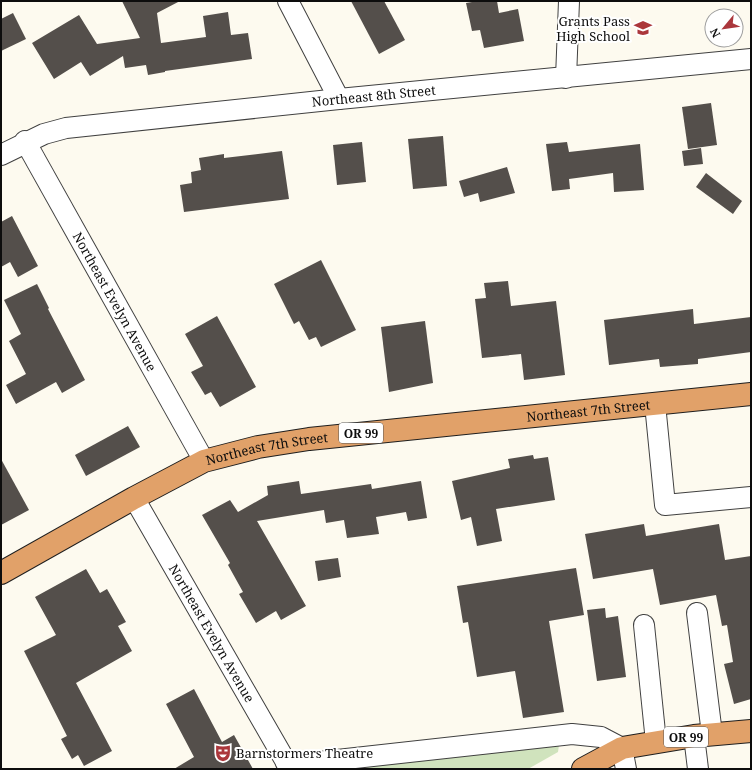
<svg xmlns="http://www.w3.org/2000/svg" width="752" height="770" font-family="'Noto Serif',serif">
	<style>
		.green { fill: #d0e3bd }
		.building { fill: #544f4b }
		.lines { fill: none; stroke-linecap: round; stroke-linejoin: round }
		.minor-casing { stroke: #404040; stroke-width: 22 }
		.highway-casing { stroke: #1e1e1e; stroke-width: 24 }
		.minor { stroke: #fff; stroke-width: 20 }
		.highway { stroke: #e1a169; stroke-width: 22 }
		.labels { text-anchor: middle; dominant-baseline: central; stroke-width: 4; stroke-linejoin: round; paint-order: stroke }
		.shield { fill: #fff; stroke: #565656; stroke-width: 1 }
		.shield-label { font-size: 12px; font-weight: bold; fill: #0d0d0d }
		.poi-label { font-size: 13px; fill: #0d0d0d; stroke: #fff; text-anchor: end }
		.street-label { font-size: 13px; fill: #0d0d0d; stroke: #fff }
	</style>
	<rect width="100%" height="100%" fill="#fdfaef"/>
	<path class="green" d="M559,745L558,752L528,769H304Z"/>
	<g class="building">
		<path d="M122,1H180L157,13L161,43L206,37L203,16L228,12L231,35L248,33L252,59L165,71V72L148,75L146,65L125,68L123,56L90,76L81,62L54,79L32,43L79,15L97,44L140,38Z"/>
		<path d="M351,1H384L405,40L379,54Z"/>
		<path d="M478,1H497L499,13L518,9L524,41L484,48L480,30L472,31L466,3Z"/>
		<path d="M13,13L26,39L1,51V19Z"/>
		<path d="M711,103L717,145L688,149L682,107Z"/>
		<path d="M443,136L447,186L413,189L408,139Z"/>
		<path d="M362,142L366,182L337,185L333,145Z"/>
		<path d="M567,142L569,152L640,144L644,190L614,192L613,173L569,179L570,189L552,191L546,144Z"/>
		<path d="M701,148L703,164L684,166L682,151Z"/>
		<path d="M282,151L289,199L184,212L180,185L192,183L191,172L201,170L199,158L224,154V158Z"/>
		<path d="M507,167L515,193L480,202L478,193L464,197L459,181Z"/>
		<path d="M706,173L742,201L733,214L696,187Z"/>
		<path d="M12,216L38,266L18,277L10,262L1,267V222Z"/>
		<path d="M321,260L356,330L321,347L316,337L309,340L299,321L294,324L274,284Z"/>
		<path d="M508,281L511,306L556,301L565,375L524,380L521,354L482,358L475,299L486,298L484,283Z"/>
		<path d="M37,284L49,308L48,309L85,380L62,393L56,382L16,404L6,385L26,374L9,341L21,334L4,300Z"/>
		<path d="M693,309L694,324L751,317V352L698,359V364L660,367L659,359L609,365L604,320Z"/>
		<path d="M217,316L256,387L220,407L211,392L205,395L191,372L203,366L185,334Z"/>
		<path d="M425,321L433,383L389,392L381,327Z"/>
		<path d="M128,426L140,447L86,476L75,455Z"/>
		<path d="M533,455L534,459L548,457L555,500L496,509L502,541L477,546L471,517L461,520L452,481L510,468L508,459Z"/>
		<path d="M1,459L29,510L1,525Z"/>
		<path d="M299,481L301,494L371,484L372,489L421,481L427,518L408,521L406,512L376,517L379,534L347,538L344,520L326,523L324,510L257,521L306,606L281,620L276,611L256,623L239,594L243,592L228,565L230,563L202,515L230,500L238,512L268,495L267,486Z"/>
		<path d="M644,524L646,536L719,524L725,560L751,556V699L734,704L724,664L733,662L727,625L722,626L716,595L660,605L653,569L593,579L585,534Z"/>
		<path d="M338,558L341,577L318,581L315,561Z"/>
		<path d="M576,568L584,615L549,621L564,712L523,718L515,671L477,677L468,622L463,623L457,586Z"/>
		<path d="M86,569L100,593L107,589L126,622L118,626L132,651L76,683L112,751L84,766L78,755L72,759L61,739L67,736L24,651L56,635L35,597Z"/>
		<path d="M605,608L606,618L618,616L626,677L597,681L587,610Z"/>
		<path d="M194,689L222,742L234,735L253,769H174L194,757L166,704Z"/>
	</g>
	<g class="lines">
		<g class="minor-casing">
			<g id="minor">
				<path d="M288,1L339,99"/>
				<path d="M566,78L569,1"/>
				<path id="s1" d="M25,141L204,461"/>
				<path id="s2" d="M1,155L44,134L66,128L339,99L751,59"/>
				<path d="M655,404L665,505L751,497"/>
				<path id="s3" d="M134,498L290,769"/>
				<path d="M697,613L712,734"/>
				<path d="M644,625L656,742"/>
				<path d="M694,736L698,769"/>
				<path d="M286,763L301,764L572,734L601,737L622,748L626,769"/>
			</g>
		</g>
		<g class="highway-casing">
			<g id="highway">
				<path id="s4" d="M1,573L134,498L204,461L258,447L309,439L751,394"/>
				<path d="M583,769L622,748L694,736L751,731"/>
			</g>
		</g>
		<use href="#minor" class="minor"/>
		<use href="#highway" class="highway"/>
	</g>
	<defs>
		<g id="school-bare" transform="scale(1.38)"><path d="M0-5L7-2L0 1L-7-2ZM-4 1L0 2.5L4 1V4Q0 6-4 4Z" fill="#ab373c" stroke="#fff" stroke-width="2.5" paint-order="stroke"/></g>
		<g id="theatre-bare" transform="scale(1.38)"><path d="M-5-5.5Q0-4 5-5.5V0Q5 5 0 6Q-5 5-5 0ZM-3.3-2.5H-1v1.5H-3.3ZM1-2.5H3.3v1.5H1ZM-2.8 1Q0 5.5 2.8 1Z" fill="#ab373c" stroke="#fff" stroke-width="2.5" paint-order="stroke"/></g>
	</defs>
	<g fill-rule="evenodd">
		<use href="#school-bare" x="643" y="28"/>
		<use href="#theatre-bare" x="223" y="753"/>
	</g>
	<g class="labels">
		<g class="shield">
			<rect x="339" y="423" width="44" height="20" rx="3"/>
			<rect x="664" y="727" width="44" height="20" rx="3"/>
		</g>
		<g class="shield-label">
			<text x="361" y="433">OR 99</text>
			<text x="686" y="737">OR 99</text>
		</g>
		<g class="poi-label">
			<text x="630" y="21">Grants Pass<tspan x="630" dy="15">High School</tspan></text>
			<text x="236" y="753" text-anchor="start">Barnstormers Theatre</text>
		</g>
		<g class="street-label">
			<text stroke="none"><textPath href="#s2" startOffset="380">Northeast 8th Street</textPath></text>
			<text stroke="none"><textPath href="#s1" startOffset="184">Northeast Evelyn Avenue</textPath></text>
			<text stroke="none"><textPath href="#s4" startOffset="620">Northeast 7th Street</textPath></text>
			<text stroke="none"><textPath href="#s4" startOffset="296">Northeast 7th Street</textPath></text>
			<text stroke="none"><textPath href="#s3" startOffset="156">Northeast Evelyn Avenue</textPath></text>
		</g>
	</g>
	<rect width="752" height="770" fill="none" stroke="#0d0d0d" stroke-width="4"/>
	<g transform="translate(724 28) rotate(241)"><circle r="19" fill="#ffffff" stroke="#9e9e9e"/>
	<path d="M0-3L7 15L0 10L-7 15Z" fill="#ab373c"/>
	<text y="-6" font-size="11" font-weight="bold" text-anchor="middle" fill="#0d0d0d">N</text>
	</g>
</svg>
